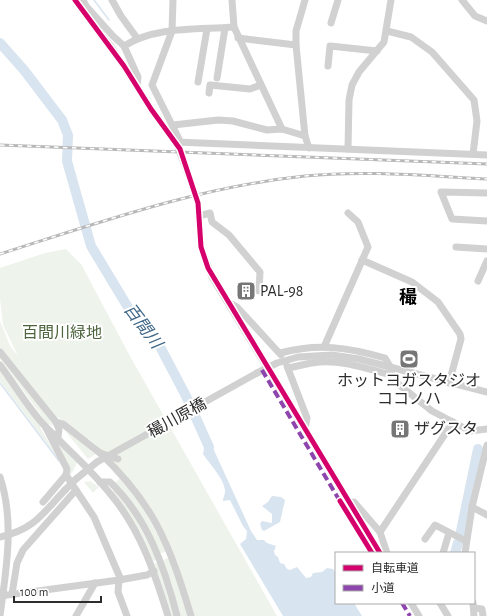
<svg xmlns="http://www.w3.org/2000/svg" width="487" height="616" font-family="'Alegreya Sans','Noto Sans JP',sans-serif">
	<style>
		.green { fill: #eef3eb }
		.water { fill: #d8e4ef }
		.lines { fill: none; stroke-linecap: round; stroke-linejoin: round }
		.stream { stroke: #d8e4ef; stroke-width: 1.5 }
		.river { stroke: #d8e4ef; stroke-width: 10 }
		.minor { stroke: #d1d1d1; stroke-width: 7 }
		.rail-casing { stroke: #b8b8b8; stroke-width: 3 }
		.rail { stroke: #fff; stroke-width: 1.5; stroke-dasharray: 4.5; stroke-linecap: butt }
		.minor-bridge { stroke: #d1d1d1; stroke-width: 7 }
		.quiet { stroke: #8e44ad; stroke-width: 4; stroke-dasharray: 8 4; stroke-linecap: butt }
		.cycleway-casing { stroke: #fff; stroke-width: 8 }
		.cycleway { stroke: #d6006c; stroke-width: 5 }
		.labels { text-anchor: middle; dominant-baseline: central; stroke-width: 4; stroke-linejoin: round; paint-order: stroke }
		.poi-label { font-size: 16px; fill: #2c2c2c; stroke: #fff; text-anchor: start }
		.park-label { font-size: 16px; fill: #4d643d; stroke: #fff }
		.street-label { font-size: 16px; fill: #2c2c2c; stroke: #fff }
		.water-label { font-size: 17px; font-style: italic; fill: #406788; stroke: #fff }
		.quarter-label { font-size: 18px; font-weight: bold; fill: #000; stroke: #fff }
	</style>
	<rect width="100%" height="100%" fill="#fff"/>
	<g class="green">
		<path d="M66,249L81,264L131,358L277,616H193L178,564L166,536L102,451L88,438L92,445L59,418L52,415L0,349V321L10,346L18,356L3,325L0,299V268L45,253Z"/>
		<path d="M0,356L48,417L54,427L47,423L41,415L0,359Z"/>
		<path d="M0,371L38,420L41,429L59,460L0,381Z"/>
		<path d="M62,427L96,454L88,459Z"/>
		<path d="M54,437L77,463L71,475L69,473Z"/>
		<path d="M121,477L141,505L167,551L159,554L115,483Z"/>
		<path d="M90,481L99,487L93,493L84,482Z"/>
		<path d="M114,490L132,512L157,560L153,561L129,515L113,491Z"/>
		<path d="M170,557L189,616H180L172,584L163,560Z"/>
		<path d="M158,562L174,616H171L154,564Z"/>
	</g>
	<g class="water">
		<path d="M207,435L251,531L257,540H264L267,543L276,546L274,551L275,555L278,557L280,563L284,564L287,569L290,570L297,567L306,578L311,577L313,573L322,572L327,568L333,569L336,574V603H354L362,616H283L240,544L246,539L247,531L243,526L230,500L223,501C223,497 225,495 225,492C226,481 209,463 203,454L205,443L202,436Z"/>
		<path d="M272,496L281,497L285,500L280,522L264,531L262,530L260,524L262,521L272,523V514L262,506L268,502Z"/>
	</g>
	<g class="lines">
		<g class="stream">
			<path d="M94,0L109,20"/>
			<path d="M0,383L59,461"/>
		</g>
		<g class="river">
			<path d="M0,43L24,70L62,120L68,135L67,161L91,246L129,309L156,339L186,396L209,447"/>
			<path d="M460,536L478,449"/>
			<path d="M455,553L458,543"/>
		</g>
		<g class="minor">
			<path d="M75,0L112,48L151,109L176,142L195,193"/>
			<path d="M112,0L121,16L137,38"/>
			<path d="M173,0L172,31L152,85L181,143"/>
			<path d="M305,0L296,31V45L305,136L309,148"/>
			<path d="M462,0L475,16L487,21"/>
			<path d="M86,6L113,36L124,46"/>
			<path d="M82,9L86,6L83,0"/>
			<path d="M331,23L338,0"/>
			<path d="M234,27L282,129"/>
			<path d="M387,31L411,37L432,52L474,100L477,121L473,154"/>
			<path d="M238,38L296,45"/>
			<path d="M328,66L330,46L377,51"/>
			<path d="M217,78L225,28"/>
			<path d="M198,82L207,29"/>
			<path d="M137,85L138,77L124,46C156,26 197,30 234,27L232,0"/>
			<path d="M209,93L210,85L250,89L261,85"/>
			<path d="M173,125L218,120L233,121L267,130L282,129L305,136"/>
			<path d="M176,142L487,155"/>
			<path d="M348,149L349,100L352,85L359,72L384,42L391,0"/>
			<path d="M487,193L441,192L452,219L487,221"/>
			<path d="M198,203L201,247L212,277L380,553"/>
			<path d="M199,216L210,213L212,222L229,235L260,272L259,291"/>
			<path d="M456,247L487,249"/>
			<path d="M362,260L412,282L438,302L460,334L461,339L449,383"/>
			<path d="M478,281L487,261"/>
			<path d="M228,302L237,307L281,355"/>
			<path d="M324,347L368,247L358,222L348,213"/>
			<path d="M0,352L56,422L59,429L58,437"/>
			<path d="M280,353C318,343 347,347 385,358L391,368L392,379L432,411L470,431L487,429"/>
			<path d="M0,365C15,385 28,408 45,426C68,450 91,469 112,496C141,531 155,574 168,616"/>
			<path d="M287,366L307,418L305,429"/>
			<path d="M288,368C298,366 309,363 319,362C343,360 368,369 391,375"/>
			<path d="M257,373L277,363L298,357L332,355L359,359L487,392"/>
			<path d="M56,422L63,424L100,453L118,459"/>
			<path d="M100,453C155,505 170,546 191,616"/>
			<path d="M66,475L94,517L121,580"/>
			<path d="M0,477C15,522 6,570 0,616"/>
			<path d="M76,479L97,462"/>
			<path d="M100,482H110C147,517 165,568 177,616"/>
			<path d="M43,502L66,475L67,469L46,428"/>
			<path d="M349,503L354,502L380,532L387,553"/>
			<path d="M472,507L487,515"/>
			<path d="M380,532L453,422"/>
			<path d="M0,537C35,529 42,514 65,490"/>
			<path d="M425,539L435,525L466,541"/>
			<path d="M443,553L449,533"/>
			<path d="M465,553L472,507L487,445"/>
			<path d="M119,580L118,592L127,616"/>
			<path d="M12,594L17,563L23,550L76,490"/>
			<path d="M0,596L119,580L147,575L154,571"/>
			<path d="M411,603L419,616"/>
			<path d="M440,603L448,616"/>
			<path d="M473,603L474,616"/>
			<path d="M475,608L482,609L483,616"/>
			<path d="M76,616L95,583"/>
		</g>
		<g class="rail-casing">
			<g id="rail">
				<path d="M0,145L487,164"/>
				<path d="M0,254C101,222 199,187 305,176C365,170 427,176 487,179"/>
			</g>
		</g>
		<use href="#rail" class="rail"/>
		<g class="minor-bridge">
			<path d="M97,462L257,373"/>
			<path d="M65,490L76,479"/>
		</g>
		<g class="quiet">
			<path d="M262,370L341,503"/>
			<path d="M402,603L410,616"/>
		</g>
		<g class="cycleway-casing">
			<g id="cycleway">
				<path d="M75,0L124,66L151,109L180,149L198,203L201,247L208,268L380,553"/>
				<path d="M340,501L372,553"/>
			</g>
		</g>
		<use href="#cycleway" class="cycleway"/>
	</g>
	<defs>
		<g id="building-square" transform="scale(1)"><rect x="-9" y="-9" width="18" height="18" rx="4" fill="#767676" stroke="#fff"/><path d="M-4-6H4V6H1V3H-1V6H-4ZM-2.5-4.3h1.7v1.8h-1.7ZM.8-4.3h1.7v1.8H.8ZM-2.5-1h1.7V.8h-1.7ZM.8-1h1.7V.8H.8Z" fill="#fff"/></g>
		<g id="stadium-square" transform="scale(1)"><rect x="-9" y="-9" width="18" height="18" rx="4" fill="#767676" stroke="#fff"/><path d="M0-5a6.5 5 0 1 0 0 10a6.5 5 0 1 0 0-10ZM-3.5-1.8h7v3.6h-7Z" fill="#fff"/></g>
	</defs>
	<g fill-rule="evenodd">
		<use href="#building-square" x="246" y="291"/>
		<use href="#stadium-square" x="409" y="359"/>
		<use href="#building-square" x="400" y="429"/>
	</g>
	<g class="labels">
		<g class="poi-label">
			<text x="260" y="291">PAL-98</text>
			<text x="409" y="381" text-anchor="middle">ホットヨガスタジオ<tspan x="409" dy="18">ココノハ</tspan></text>
			<text x="414" y="429">ザグスタ</text>
		</g>
		<g class="park-label">
			<text x="62" y="333">百間川緑地</text>
		</g>
		<g class="street-label">
			<text transform="translate(177 418) rotate(-29)">穝川原橋</text>
		</g>
		<g class="water-label">
			<text transform="translate(143 326) rotate(53)">百間川</text>
		</g>
		<g class="quarter-label">
			<text x="408" y="298">穝</text>
		</g>
	</g>
	<rect x="335" y="552" width="140" height="52" fill="#ffffff" stroke="#ababab"/>
	<rect x="343" y="565" width="20" height="6" fill="#d6006c" stroke="#ababab"/>
	<text x="371" y="572" font-size="12" fill="#2c2c2c">自転車道</text>
	<rect x="343" y="585" width="20" height="6" fill="#8e44ad" stroke="#ababab"/>
	<text x="371" y="592" font-size="12" fill="#2c2c2c">小道</text>
	<path d="M14 596v6h87v-6" fill="none" stroke="#2c2c2c" stroke-width="2"/>
	<text x="20" y="596" font-size="12" fill="#2c2c2c" stroke="#ffffff" stroke-width="3" paint-order="stroke">100 m</text>
</svg>
